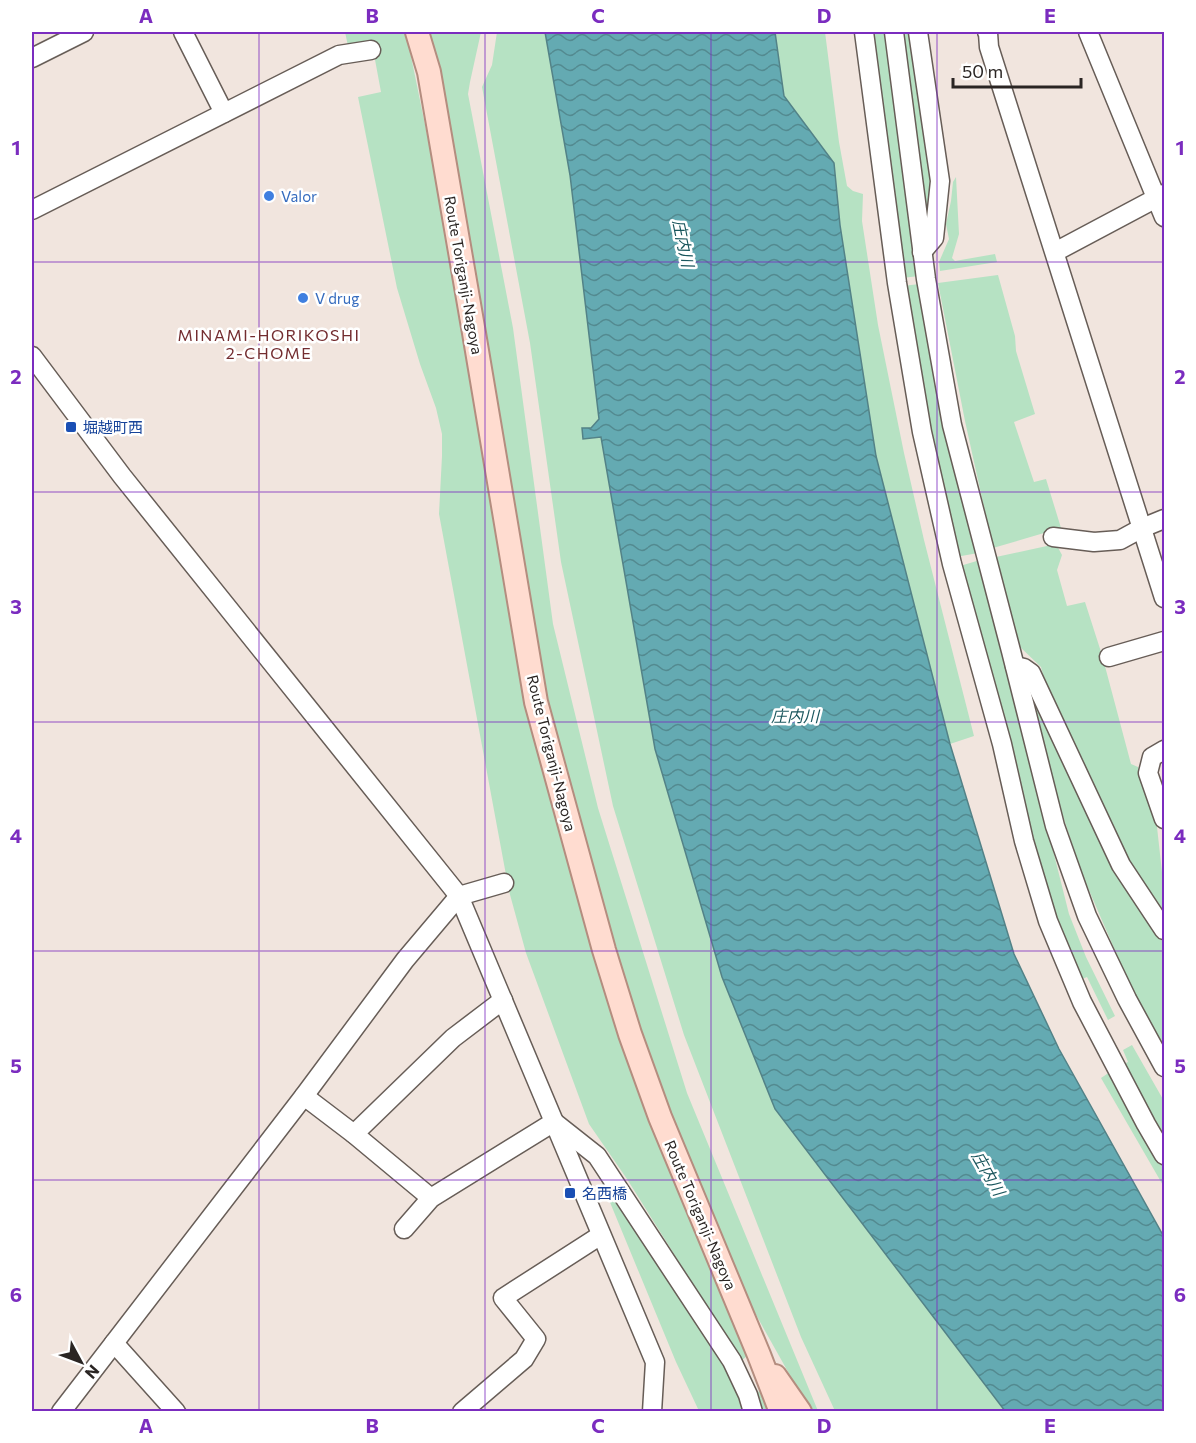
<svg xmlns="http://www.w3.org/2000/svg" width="1196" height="1443" font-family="Commissioner,'Noto Sans JP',sans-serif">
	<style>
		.green { fill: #b6e2c3 }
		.water { fill: url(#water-waves); stroke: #538287; stroke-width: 1.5 }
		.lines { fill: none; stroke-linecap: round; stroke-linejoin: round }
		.minor-casing { stroke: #675d57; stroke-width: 21 }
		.major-casing { stroke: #b48d7f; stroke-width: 26 }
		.minor { stroke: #fff; stroke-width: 18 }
		.major { stroke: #ffdcd0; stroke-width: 22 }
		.grid { fill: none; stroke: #7b2cbf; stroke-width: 1.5; stroke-opacity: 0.55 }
		.shop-dot { fill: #3f7fe0; stroke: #fff; stroke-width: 2 }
		.transit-dot { fill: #1a4fb4; stroke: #fff; stroke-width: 2 }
		.labels { text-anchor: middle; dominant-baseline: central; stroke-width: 5; stroke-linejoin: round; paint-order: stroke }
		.shop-label { font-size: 15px; fill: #366cbe; stroke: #fff; text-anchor: start }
		.street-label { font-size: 15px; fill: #2a2523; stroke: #fff }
		.transit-label { font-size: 15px; fill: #164399; stroke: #fff; text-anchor: start }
		.water-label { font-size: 16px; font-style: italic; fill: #1a565d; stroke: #fff }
		.neighbourhood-label { font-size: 16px; letter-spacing: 1.5px; fill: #732c2f; stroke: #fff }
		.neatline { fill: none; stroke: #7b2cbf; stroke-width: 2 }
		.grid-label { font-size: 20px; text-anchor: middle; font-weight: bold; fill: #7b2cbf }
	</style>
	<defs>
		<pattern id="water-waves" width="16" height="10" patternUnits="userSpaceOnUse" patternTransform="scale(1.5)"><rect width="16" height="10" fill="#64aab2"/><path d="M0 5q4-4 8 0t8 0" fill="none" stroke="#538a90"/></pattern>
	</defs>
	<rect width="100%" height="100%" fill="#f1e5de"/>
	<g class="green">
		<path d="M345,32H406L471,349L510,623L592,946L671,1173L747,1356L741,1361L627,1179L589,1124L526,953L509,891L439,514L442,456V434L436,408L420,364L397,288L358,97L381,92L373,49L348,46Z"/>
		<path d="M428,32H481L470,82L468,94L513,328L553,624L598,808L687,1093L818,1411H810L727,1263L639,1031L613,944L549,712L488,344L439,70Z"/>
		<path d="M497,32H545L570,175L599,419L583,439L601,437L655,749L722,977L775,1109L1005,1411H835L801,1337L684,1035L613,806L561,562L530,343L482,87L492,65Z"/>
		<path d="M775,32H825L839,142L847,186L853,191L863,194L862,221L878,325L904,453L924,540L974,736L950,744L876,456L840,225L834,163L784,96Z"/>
		<path d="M870,32H887L919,276L902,278Z"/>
		<path d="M904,32H914L935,185L927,220Z"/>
		<path d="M956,177L959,234L952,258L955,261L995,254L997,262L940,271L939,262L949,239L946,224L951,201L953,182Z"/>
		<path d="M998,275L1015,336L1016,351L1035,414L1014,422L1034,482L1046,479L1061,528L993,548L965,421L938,283Z"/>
		<path d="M920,284L978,553L956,557L927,431L902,286Z"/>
		<path d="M1056,544L1062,555L1057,570L1067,606L1085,602L1102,655L1131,764L1138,767L1156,818L1162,872L1164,878V915L1130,864L1045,682L1041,667L1019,646L996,557Z"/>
		<path d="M980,560L1069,914L1086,957L1115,1016L1108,1020L1087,977L1077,981L1052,920L960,566Z"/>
		<path d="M1031,690L1114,867L1164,944V1049L1129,983L1082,874L1059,804Z"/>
		<path d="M1132,1045L1164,1101V1151L1118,1067L1128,1062L1123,1050Z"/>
		<path d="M1113,1070L1164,1161V1187L1101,1078Z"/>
		<path d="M602,1183L609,1187L734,1381L748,1395L772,1387L789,1411H699L676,1362Z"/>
	</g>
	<path class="water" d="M545,32H775L784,96L834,163L840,225L876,456L950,744L1014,954L1059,1049L1164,1237V1411H1005L775,1109L722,977L655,749L601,437L583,439L582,428H591L599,419L570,175Z"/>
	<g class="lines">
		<g class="minor-casing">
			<g id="minor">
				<path d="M183,32L224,113"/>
				<path d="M864,32L897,283L922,432L952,564L1002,744L1024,841L1048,921L1082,1002L1146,1124L1164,1155"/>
				<path d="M894,32L926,279L952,425L1011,651L1055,826L1087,916L1127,999L1164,1067"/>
				<path d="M918,32L940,181L934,238L922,252"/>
				<path d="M987,32L988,33L989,47L1164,598"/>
				<path d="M1088,32L1164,217"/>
				<path d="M32,58L84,32"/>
				<path d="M32,210L339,55L371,50"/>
				<path d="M1055,252L1164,194"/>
				<path d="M32,356L122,476L459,896L655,1362L652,1412"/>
				<path d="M1053,537L1094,542L1120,540L1142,528L1164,519"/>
				<path d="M1109,657L1164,641"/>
				<path d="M1015,666L1024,668L1031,673L1121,865L1164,930"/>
				<path d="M1164,750L1152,757L1148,773L1164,819"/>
				<path d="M304,1096L354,1134L431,1198"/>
				<path d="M354,1134L453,1038L503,1000"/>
				<path d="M404,1229L431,1198L554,1122L597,1156L732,1361L748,1395L753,1412"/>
				<path d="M114,1343L176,1412"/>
				<path d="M61,1412L304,1096L405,960L459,896L504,883"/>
				<path d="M462,1412L524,1359L536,1339L503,1298L601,1235"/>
			</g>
		</g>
		<g class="major-casing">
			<g id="major">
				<path d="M417,32L429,72L474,333L536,702L604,950L630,1034L660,1117L759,1355L781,1412"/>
				<path d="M775,1376L800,1412"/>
			</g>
		</g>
		<use href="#minor" class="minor"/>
		<use href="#major" class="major"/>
	</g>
	<path class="grid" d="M259,32V1412M485,32V1412M711,32V1412M937,32V1412M32,262H1164M32,492H1164M32,722H1164M32,951H1164M32,1180H1164"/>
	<g class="shop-dot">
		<circle cx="269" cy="196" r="6"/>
		<circle cx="303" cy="298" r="6"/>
	</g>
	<g class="transit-dot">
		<rect x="65" y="421" width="12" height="12" rx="3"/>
		<rect x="564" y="1187" width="12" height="12" rx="3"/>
	</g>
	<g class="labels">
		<g class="shop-label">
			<text x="281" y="196">Valor</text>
			<text x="315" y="298">V drug</text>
		</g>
		<g class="street-label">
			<text transform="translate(464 275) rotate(80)">Route Toriganji-Nagoya</text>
			<text transform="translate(552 753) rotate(76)">Route Toriganji-Nagoya</text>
			<text transform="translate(701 1215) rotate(67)">Route Toriganji-Nagoya</text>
		</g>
		<g class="transit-label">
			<text x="83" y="427">堀越町西</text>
			<text x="582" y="1193">名西橋</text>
		</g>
		<g class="water-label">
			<text transform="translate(684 243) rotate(78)">庄内川</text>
			<text x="795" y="715">庄内川</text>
			<text transform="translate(989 1173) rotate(60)">庄内川</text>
		</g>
		<g class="neighbourhood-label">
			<text x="269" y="334">MINAMI-HORIKOSHI<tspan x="269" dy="18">2-CHOME</tspan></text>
		</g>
	</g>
	<rect width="1196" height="1443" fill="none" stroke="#ffffff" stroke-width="66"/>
	<g transform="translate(81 1362) rotate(131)" stroke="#ffffff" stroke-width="4.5" paint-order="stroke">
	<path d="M0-4.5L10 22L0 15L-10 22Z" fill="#2a2523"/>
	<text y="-9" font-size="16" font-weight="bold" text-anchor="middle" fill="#2a2523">N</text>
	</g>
	<path d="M953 78v9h128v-9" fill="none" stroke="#2a2523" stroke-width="3"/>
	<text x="962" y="78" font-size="18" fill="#2a2523" stroke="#ffffff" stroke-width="4.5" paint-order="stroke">50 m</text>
	<rect x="33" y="33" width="1130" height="1377" class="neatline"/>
	<g class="grid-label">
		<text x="146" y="23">A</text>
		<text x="372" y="23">B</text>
		<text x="598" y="23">C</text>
		<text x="824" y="23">D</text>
		<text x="1050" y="23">E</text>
		<text x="16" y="155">1</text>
		<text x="1180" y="155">1</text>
		<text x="16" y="384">2</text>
		<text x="1180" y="384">2</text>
		<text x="16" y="614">3</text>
		<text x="1180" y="614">3</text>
		<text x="16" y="843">4</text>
		<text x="1180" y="843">4</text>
		<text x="16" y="1073">5</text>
		<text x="1180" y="1073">5</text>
		<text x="16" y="1302">6</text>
		<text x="1180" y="1302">6</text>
		<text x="146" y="1433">A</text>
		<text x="372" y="1433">B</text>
		<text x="598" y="1433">C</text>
		<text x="824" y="1433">D</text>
		<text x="1050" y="1433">E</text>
	</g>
</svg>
